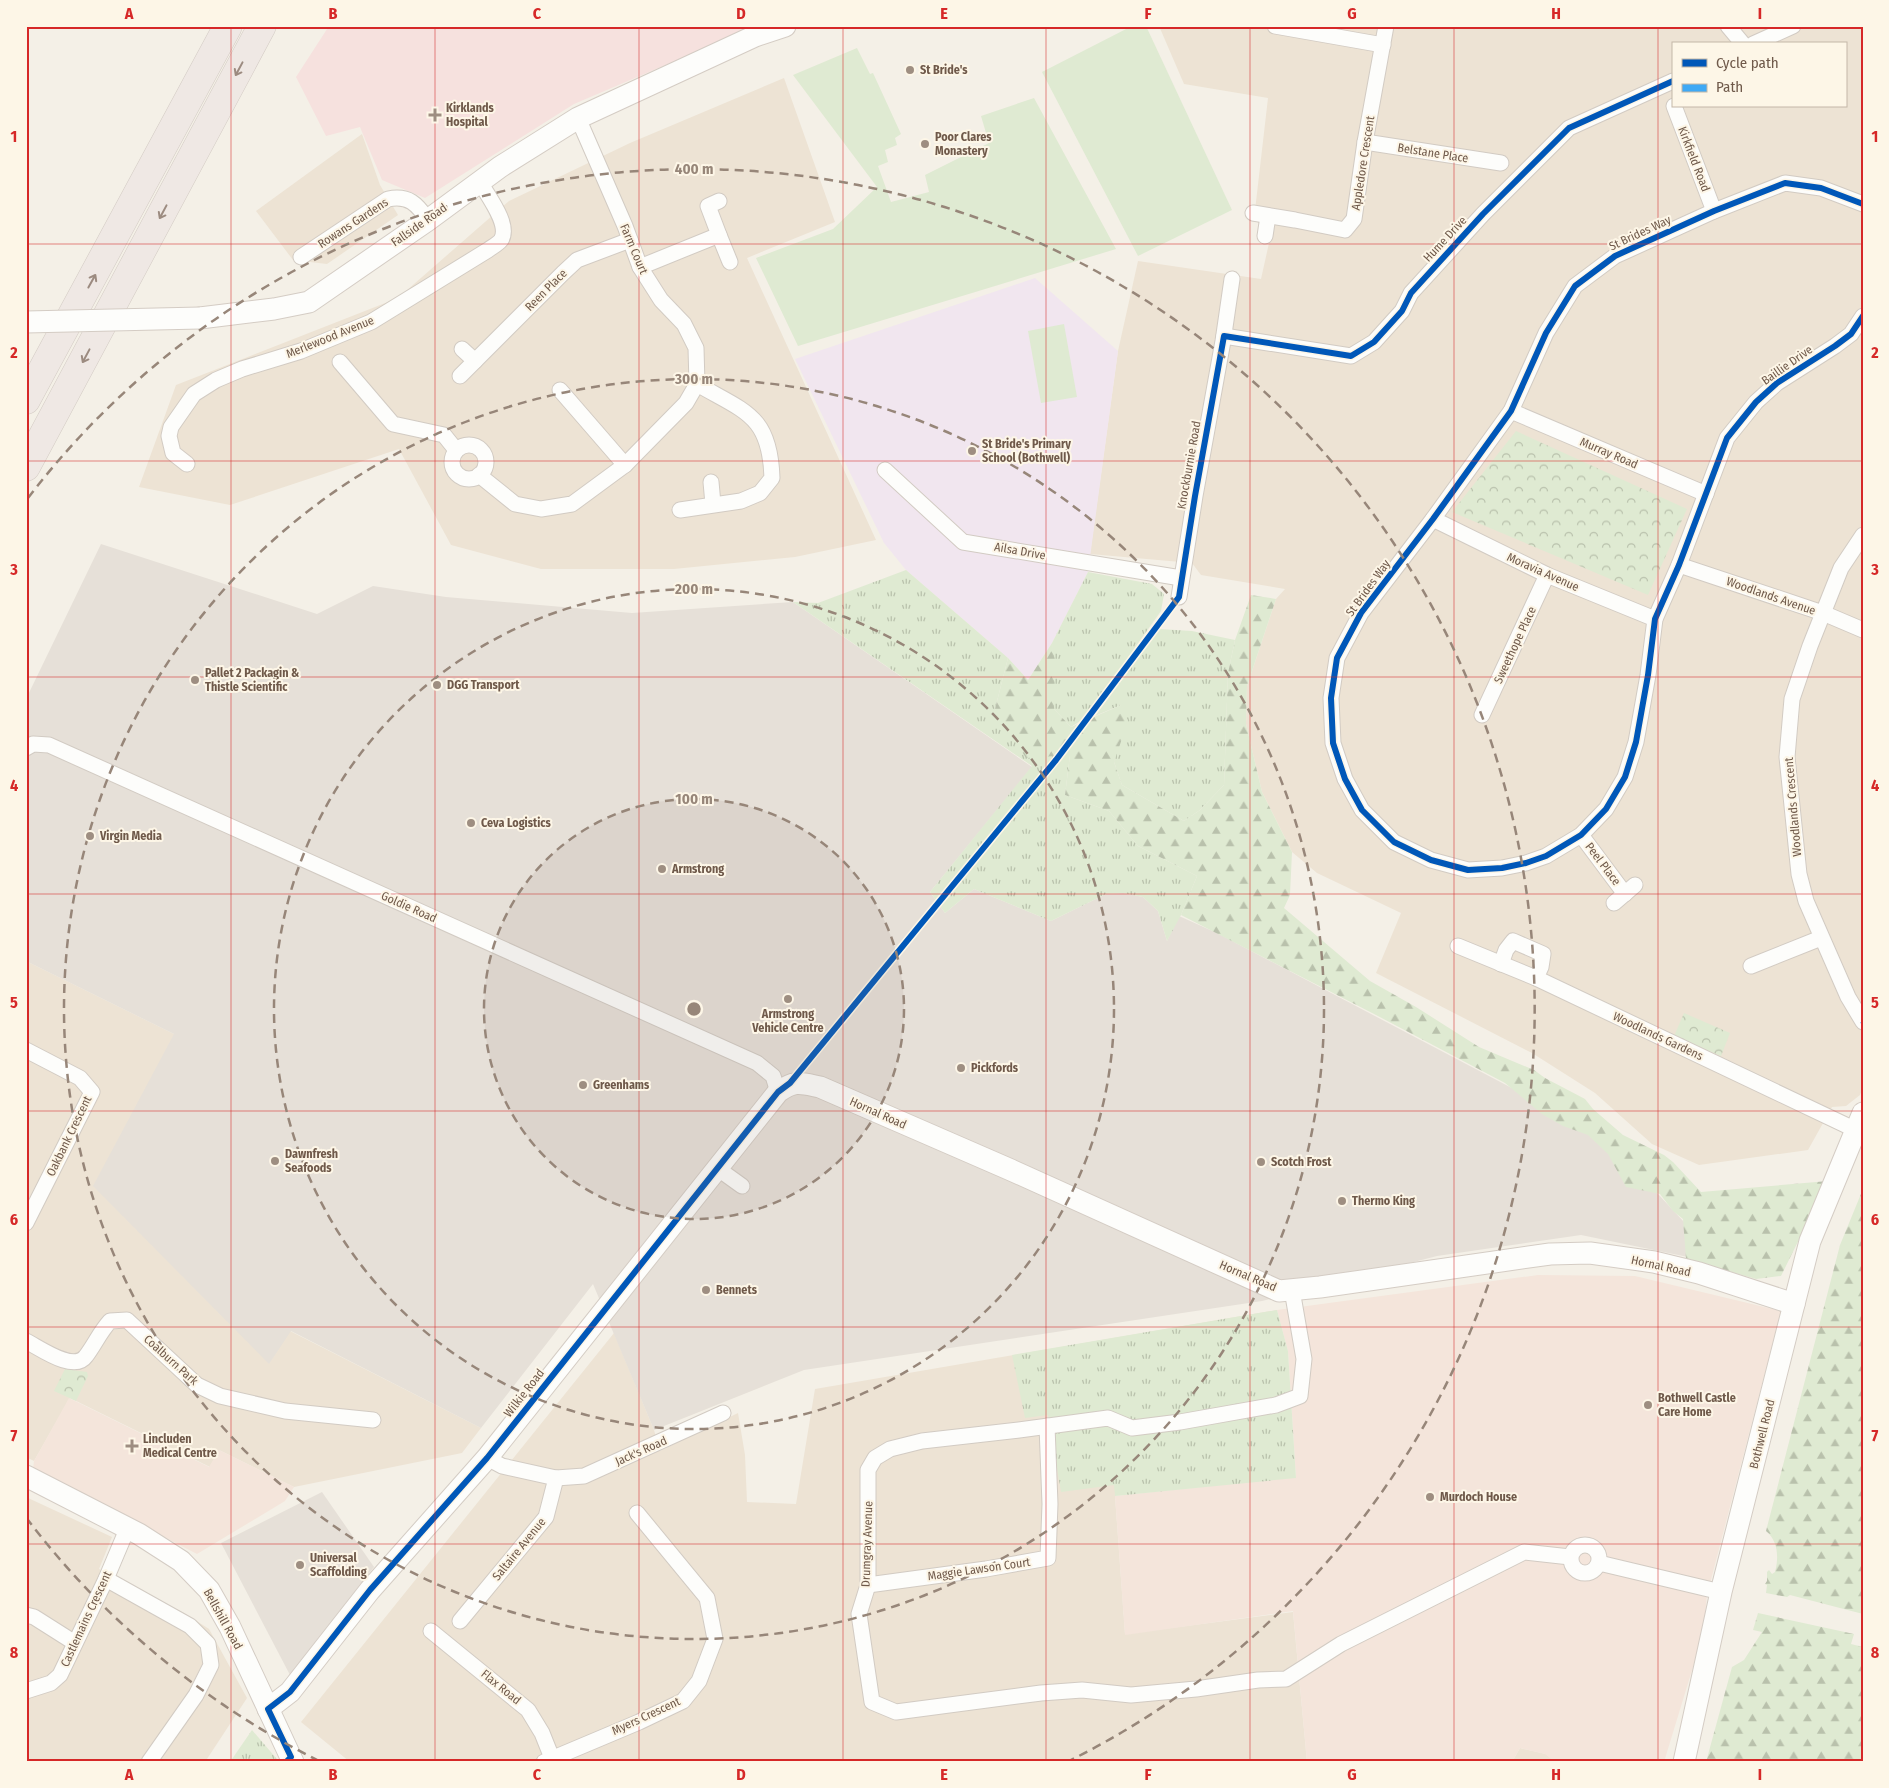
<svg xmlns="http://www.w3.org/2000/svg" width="1889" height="1788" font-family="'Fira Sans Condensed',sans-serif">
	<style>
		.residential { fill: #ede3d4; fill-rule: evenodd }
		.commercial { fill: #f4e5db }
		.industrial { fill: #e6e0d8 }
		.education { fill: #f1e6ef }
		.medical { fill: #f6e1de }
		.grass { fill: url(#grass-tufts) }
		.forest { fill: url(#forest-firs) }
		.park { fill: url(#park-crowns) }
		.garden { fill: #dfead2 }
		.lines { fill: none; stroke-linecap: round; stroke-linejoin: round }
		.street-casing { stroke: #d2cbc3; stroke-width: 17 }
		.secondary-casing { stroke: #d4ccc4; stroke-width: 23 }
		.highway-casing { stroke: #d3cbc4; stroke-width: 29 }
		.street { stroke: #fdfdfb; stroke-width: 15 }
		.secondary { stroke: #fdfdfb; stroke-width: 21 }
		.highway { stroke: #efe8e4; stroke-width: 28 }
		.secondary-bridge-casing { stroke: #d4ccc4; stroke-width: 23; stroke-linecap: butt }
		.secondary-bridge { stroke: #fdfdfb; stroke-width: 21 }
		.quiet { stroke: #3fa9f5; stroke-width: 5; stroke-dasharray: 10 5; stroke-linecap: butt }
		.cycleway-casing { stroke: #fdf6e7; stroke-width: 9 }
		.cycleway { stroke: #0057b8; stroke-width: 6 }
		.oneway { stroke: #9c8b80 }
		.grid { fill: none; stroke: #d62828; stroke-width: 1; stroke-opacity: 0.55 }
		.ring { fill: none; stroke: #978679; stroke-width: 2.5; stroke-dasharray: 9 6 }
		.poi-dot { fill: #9e8e81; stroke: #fdf6e7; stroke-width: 2 }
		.labels { text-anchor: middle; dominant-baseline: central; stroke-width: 4; stroke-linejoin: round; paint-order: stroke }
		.poi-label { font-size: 12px; font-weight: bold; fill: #6f594a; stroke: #fdf6e7; text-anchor: start }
		.street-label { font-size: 12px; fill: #6f594a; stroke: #fdf6e7 }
		.centre { fill: #978679; stroke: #fdf6e7; stroke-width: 2.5 }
		.ring-label { font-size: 15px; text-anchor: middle; font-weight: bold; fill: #978679; stroke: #fdf6e7; stroke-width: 4; stroke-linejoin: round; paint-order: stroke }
		.neatline { fill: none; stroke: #d62828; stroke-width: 2 }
		.grid-label { font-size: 16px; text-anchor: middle; font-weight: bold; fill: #d62828 }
	</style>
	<defs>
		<pattern id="grass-tufts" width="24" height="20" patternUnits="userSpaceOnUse" patternTransform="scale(1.25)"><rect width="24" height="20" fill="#dfead2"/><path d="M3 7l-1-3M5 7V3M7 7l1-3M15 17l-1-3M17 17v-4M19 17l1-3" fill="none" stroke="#b9c1ac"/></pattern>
		<pattern id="forest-firs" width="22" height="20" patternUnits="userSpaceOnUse" patternTransform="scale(1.25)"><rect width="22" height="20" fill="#dfead2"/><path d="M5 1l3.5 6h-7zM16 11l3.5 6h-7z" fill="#b9c1ac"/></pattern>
		<pattern id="park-crowns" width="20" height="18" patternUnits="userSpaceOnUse" patternTransform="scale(1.25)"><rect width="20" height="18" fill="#dfead2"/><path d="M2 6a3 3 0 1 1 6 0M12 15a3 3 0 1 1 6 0" fill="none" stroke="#b9c1ac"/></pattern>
	</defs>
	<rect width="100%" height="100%" fill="#f4f0e7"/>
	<g class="residential">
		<path d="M1159,26H1863V1087L1860,1095L1846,1106L1832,1107L1808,1150L1699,1165L1652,1144L1595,1093L1532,1053L1376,973L1401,913L1317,873L1292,852L1262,792L1246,724L1247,686L1276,599L1285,589L1201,575L1192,563L1090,554L1118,351L1138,261L1261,279L1271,234L1254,219L1268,98L1184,84ZM1673,44H1845V106H1673Z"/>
		<path d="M784,78L835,222L747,258L876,540L795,557L674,569H541L451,545L399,449L230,505L139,487L176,385L398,298L509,201L630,143Z"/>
		<path d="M362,134L380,185L398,215L327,264L293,260L256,211Z"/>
		<path d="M26,961L174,1034L269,1363L290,1331L481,1428L462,1453L294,1487L219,1450L210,1467L70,1398L34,1461L26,1457Z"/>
		<path d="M1277,1310L1115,1496L1125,1634L1293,1612L1307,1762H350L301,1722L614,1333L654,1430L660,1451L738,1413L745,1455L747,1502L796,1504L815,1389Z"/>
		<path d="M26,1497L112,1537L99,1569L184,1613L209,1629L247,1698L205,1762H26Z"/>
		<path d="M1520,1748L1546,1754L1555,1762H1512Z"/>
	</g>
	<g class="commercial">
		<path d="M1538,1275L1635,1276L1781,1311L1707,1595L1703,1634L1664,1762H1555L1545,1754L1520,1748L1512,1762H1307L1293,1611L1125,1635L1115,1496L1296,1477L1288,1351L1277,1310Z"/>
		<path d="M69,1398L209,1467L219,1450L294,1487L285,1501L197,1554L33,1469L34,1461Z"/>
	</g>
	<g class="industrial">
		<path d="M101,544L317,614L373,586L446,597L632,613L793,602L1032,767L930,892L945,913L974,889L1051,921L1106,894L1123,893L1143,897L1158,911L1167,941L1179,916L1217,933L1605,1137L1684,1222L1688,1257L1581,1235L1437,1256L1262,1301L804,1370L654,1430L593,1284L481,1428L291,1331L269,1364L93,1186L174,1034L26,961V699Z"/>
		<path d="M322,1492L374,1567L290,1675L221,1543Z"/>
	</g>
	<path class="education" d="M1035,278L1118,351L1088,572L1052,643L1028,680L1008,658L906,570L884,543L795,359Z"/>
	<path class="medical" d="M329,26H757L574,104L425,198L382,180L360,127L326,136L296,77Z"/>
	<g class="grass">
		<path d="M906,570L1008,658L995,709L1070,755L1065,795L1109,811L1138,846L1197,876L1181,915L1167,941L1158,911L1143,897L1123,893L1106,894L1051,921L974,889L945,913L930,892L1032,766L793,602L818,603Z"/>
		<path d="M1088,572L1152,584L1164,594L1161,611L1085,718L1071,727L1054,709L1052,643Z"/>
		<path d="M1160,629L1192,631L1235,640L1228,673L1224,785L1200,810L1184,821L1122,785L1114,762L1121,705L1095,716Z"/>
		<path d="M1277,1310L1288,1351L1296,1478L1115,1496L1114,1485L1061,1492L1048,1415L1025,1418L1012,1355Z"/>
		<path d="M252,1730L276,1758L278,1762H230Z"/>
	</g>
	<g class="forest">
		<path d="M1251,595L1276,599L1247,686L1246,724L1262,792L1292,852L1290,895L1284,908L1370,981L1416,1007L1479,1047L1534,1070L1545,1078L1585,1099L1593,1109L1623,1135L1664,1155L1673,1162L1701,1192L1828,1181L1781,1276L1756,1279L1686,1259L1683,1219L1673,1211L1660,1194L1626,1187L1608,1154L1588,1135L1563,1126L1542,1114L1505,1083L1376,1015L1181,915L1197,876L1138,846L1109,811L1065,795L1070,755L1026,758L995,709L1008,658L1028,680L1052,643L1055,661L1054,709L1071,727L1121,705L1128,721L1114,762L1122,785L1184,821L1200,810L1224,785L1228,673L1235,640Z"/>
		<path d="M1863,1189V1614L1790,1595L1787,1597L1766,1593L1767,1585L1765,1584L1767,1581V1572L1769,1570L1772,1574L1775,1572C1779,1557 1778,1541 1766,1531L1840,1245Z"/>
		<path d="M1758,1613L1854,1634L1851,1644L1863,1647V1762H1706L1732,1667L1744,1660L1762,1632L1753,1630Z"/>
	</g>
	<g class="park">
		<path d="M1516,431L1687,509L1648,595L1452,512Z"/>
		<path d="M1684,1013L1730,1033L1721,1056L1674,1036Z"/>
		<path d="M65,1369L87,1372L88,1376L76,1401L54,1391Z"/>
	</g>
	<g class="garden">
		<path d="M1132,26H1146L1232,210L1138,256L1042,72Z"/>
		<path d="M857,48L870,74L873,73L901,134L895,138L897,145L885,150L888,162L878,166L891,202L929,192L925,175L989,143L981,116L1034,98L1116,249L798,346L756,258L833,229L877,187L793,75Z"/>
		<path d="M1064,324L1077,397L1041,403L1028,331Z"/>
	</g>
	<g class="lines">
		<g class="street-casing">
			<g id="street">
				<path d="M1275,26L1383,45"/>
				<path d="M1728,26L1743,44"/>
				<path d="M1753,44L1793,26"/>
				<path d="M1674,106L1714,211"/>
				<path d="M1365,142L1501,163"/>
				<path d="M1863,204L1821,188L1785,183L1714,211L1615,256L1575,286L1546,333L1511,411L1433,519L1361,613L1337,658L1331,698L1333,743L1345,779L1362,810L1394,842L1431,860L1468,870L1502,868L1526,863L1546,856L1581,835L1606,809L1625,777L1636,742L1648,675L1655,619L1679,565L1727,438L1756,402L1777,383L1835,346L1851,334L1863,316"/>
				<path d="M1253,213L1295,220L1345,230L1354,219L1365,142L1386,26"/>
				<path d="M719,235L730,262"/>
				<path d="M1265,236L1268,216"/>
				<path d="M301,257L388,199C409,195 417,204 428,220"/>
				<path d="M640,267L719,235L708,206L719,201"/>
				<path d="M1224,336L1351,356L1374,342L1402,311L1411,293L1483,214L1569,128L1673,81"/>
				<path d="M462,349L475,361"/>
				<path d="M340,362L393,424L444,435L456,450"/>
				<path d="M460,376L563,273L577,260L630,240"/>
				<path d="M560,390L625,465"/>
				<path d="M1511,411L1706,494"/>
				<circle cx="469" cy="462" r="17"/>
				<path d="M187,464L173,453L169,436L171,427L194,394L216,380L242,369L301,351L371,322L488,250C492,247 498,244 501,240C511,225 487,195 480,182"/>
				<path d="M885,470L963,542L1181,578"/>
				<path d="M479,475L515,504L541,509L572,504L625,465L686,403L697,384L696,348L684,324L661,300L640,267L625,226L578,118"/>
				<path d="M711,482L713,504"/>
				<path d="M680,510L741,501L760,493L772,478C770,415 745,412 697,384"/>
				<path d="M1433,519L1547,575L1655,619"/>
				<path d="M1863,535L1841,568L1810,646L1792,699L1787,757L1799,874L1806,901L1848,997L1863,1022"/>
				<path d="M1679,565L1823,613L1863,630"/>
				<path d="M1179,597L1195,496L1223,341L1232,279"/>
				<path d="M1482,715L1547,575"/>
				<path d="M26,748L33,744L49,745L757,1063L773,1076L778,1092"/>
				<path d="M1581,835L1625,894"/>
				<path d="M1614,903L1635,885"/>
				<path d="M1458,946L1536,978L1856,1130"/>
				<path d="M1501,964L1506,950L1513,941L1543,954L1541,967L1536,978"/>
				<path d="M1751,966L1821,938"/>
				<path d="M26,1050L80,1078L92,1092L26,1223"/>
				<path d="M717,1168L742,1186"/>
				<path d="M1292,1290L1304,1359L1300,1396L1276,1405L1180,1422L1132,1428L1108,1418L1019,1430L922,1441L890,1449L875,1458L868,1470V1585L859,1614L872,1702L896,1712L1041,1693L1082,1690L1131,1695L1196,1689L1258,1680L1286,1679L1341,1644L1524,1552L1570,1557"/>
				<path d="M26,1341C40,1348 74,1373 86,1356C95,1344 100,1332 110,1321L127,1320L197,1385L220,1396L285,1411L373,1420"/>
				<path d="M556,1478L584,1476L723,1413"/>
				<circle cx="1585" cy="1559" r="14"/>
				<path d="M1599,1563L1721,1592"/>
				<path d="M106,1579L190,1626L208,1644L211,1665L196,1695L149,1762"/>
				<path d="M868,1585L986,1569L1048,1558L1050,1504L1047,1426"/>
				<path d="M26,1615L34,1617L75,1643"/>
				<path d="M460,1621L546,1517L556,1478L502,1466L487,1458"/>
				<path d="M431,1631L528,1710L542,1733L552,1758"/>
				<path d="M26,1691L51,1683L60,1675L106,1579L128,1527"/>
				<path d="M544,1762L639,1722L683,1701L699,1681L715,1639L707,1598L637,1513"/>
			</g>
		</g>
		<g class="secondary-casing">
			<g id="secondary">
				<path d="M200,318L274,309L309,302L428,220L500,167L578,118L755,36L785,26"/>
				<path d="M26,1476L139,1534L181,1561L209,1590L230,1627L293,1762"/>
				<path d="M268,1709L290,1692L370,1590L487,1458L778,1092C795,1080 800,1083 820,1087L1011,1170L1279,1291L1320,1287L1550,1254L1590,1253L1654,1262L1699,1273L1794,1304"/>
				<path d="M1684,1762L1721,1592L1810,1241L1863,1113"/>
			</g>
		</g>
		<g class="highway-casing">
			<g id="highway">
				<path d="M26,400L228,26"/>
				<path d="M26,467L262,26"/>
			</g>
		</g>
		<use href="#street" class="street"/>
		<use href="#secondary" class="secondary"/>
		<use href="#highway" class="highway"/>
		<g class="secondary-bridge-casing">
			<path id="secondary-bridge" d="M26,322L200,318"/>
		</g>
		<use href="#secondary-bridge" class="secondary-bridge"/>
		<path class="quiet" d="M1862,1021L1863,1022"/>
		<g class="cycleway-casing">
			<g id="cycleway">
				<path d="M1863,204L1821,188L1785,183L1714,211L1615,256L1575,286L1546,333L1511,411L1433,519L1361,613L1337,658L1331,698L1333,743L1345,779L1362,810L1394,842L1431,860L1468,870L1502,868L1526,863L1546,856L1581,835L1606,809L1625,777L1636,742L1648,675L1655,619L1679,565L1727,438L1756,402L1777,383L1835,346L1851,334L1863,316"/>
				<path d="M286,1762L291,1757L268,1709L290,1692L370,1590L487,1458L778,1092L790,1083L1056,760L1179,597L1195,496L1224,336L1351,356L1374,342L1402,311L1411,293L1483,214L1569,128L1673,81"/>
			</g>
		</g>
		<use href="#cycleway" class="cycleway"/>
	</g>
	<defs><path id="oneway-shaft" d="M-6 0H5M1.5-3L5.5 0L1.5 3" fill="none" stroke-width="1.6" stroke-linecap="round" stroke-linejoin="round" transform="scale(1.25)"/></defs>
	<g class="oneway">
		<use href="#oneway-shaft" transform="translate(239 69) rotate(118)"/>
		<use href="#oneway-shaft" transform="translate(163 212) rotate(118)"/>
		<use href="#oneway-shaft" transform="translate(92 281) rotate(-61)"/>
		<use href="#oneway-shaft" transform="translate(86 356) rotate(118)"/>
	</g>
	<path class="grid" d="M231,26V1762M435,26V1762M639,26V1762M843,26V1762M1046,26V1762M1250,26V1762M1454,26V1762M1658,26V1762M26,244H1863M26,461H1863M26,677H1863M26,894H1863M26,1111H1863M26,1327H1863M26,1544H1863"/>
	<circle cx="694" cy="1009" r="210" fill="#978679" fill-opacity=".12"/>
	<g class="ring">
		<circle cx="694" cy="1009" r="210"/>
		<circle cx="694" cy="1009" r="420"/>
		<circle cx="694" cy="1009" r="630"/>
		<path d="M319 1761A840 840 0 0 1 28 1520M28 498A840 840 0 1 1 1069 1761"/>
	</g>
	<g class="poi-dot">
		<circle cx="910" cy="70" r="5"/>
		<path d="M432.5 107.5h5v5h5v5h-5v5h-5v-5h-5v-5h5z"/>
		<circle cx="925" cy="144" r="5"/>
		<circle cx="972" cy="451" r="5"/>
		<circle cx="195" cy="680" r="5"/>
		<circle cx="437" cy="685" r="5"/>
		<circle cx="471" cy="823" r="5"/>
		<circle cx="90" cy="836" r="5"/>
		<circle cx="662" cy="869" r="5"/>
		<circle cx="788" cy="999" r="5"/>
		<circle cx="961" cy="1068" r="5"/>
		<circle cx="583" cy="1085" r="5"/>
		<circle cx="275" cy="1161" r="5"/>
		<circle cx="1261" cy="1162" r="5"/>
		<circle cx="1342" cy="1201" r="5"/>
		<circle cx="706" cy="1290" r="5"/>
		<circle cx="1648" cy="1405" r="5"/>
		<path d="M129.5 1438.5h5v5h5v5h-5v5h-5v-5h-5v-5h5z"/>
		<circle cx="1430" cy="1497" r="5"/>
		<circle cx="300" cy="1565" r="5"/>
	</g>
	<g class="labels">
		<g class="poi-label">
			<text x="920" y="70">St Bride's</text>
			<text x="446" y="108">Kirklands<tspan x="446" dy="14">Hospital</tspan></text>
			<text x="935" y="137">Poor Clares<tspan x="935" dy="14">Monastery</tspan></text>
			<text x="982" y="444">St Bride's Primary<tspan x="982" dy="14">School (Bothwell)</tspan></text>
			<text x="205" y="673">Pallet 2 Packagin &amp;<tspan x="205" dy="14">Thistle Scientific</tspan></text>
			<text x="447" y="685">DGG Transport</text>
			<text x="481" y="823">Ceva Logistics</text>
			<text x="100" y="836">Virgin Media</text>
			<text x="672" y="869">Armstrong</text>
			<text x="788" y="1014" text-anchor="middle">Armstrong<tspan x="788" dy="14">Vehicle Centre</tspan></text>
			<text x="971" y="1068">Pickfords</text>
			<text x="593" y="1085">Greenhams</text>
			<text x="285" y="1154">Dawnfresh<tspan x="285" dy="14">Seafoods</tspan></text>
			<text x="1271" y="1162">Scotch Frost</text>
			<text x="1352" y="1201">Thermo King</text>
			<text x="716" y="1290">Bennets</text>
			<text x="1658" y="1398">Bothwell Castle<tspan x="1658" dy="14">Care Home</tspan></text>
			<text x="143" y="1439">Lincluden<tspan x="143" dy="14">Medical Centre</tspan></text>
			<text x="1440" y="1497">Murdoch House</text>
			<text x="310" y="1558">Universal<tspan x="310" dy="14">Scaffolding</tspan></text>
		</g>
		<g class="street-label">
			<text transform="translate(1433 153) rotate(9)">Belstane Place</text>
			<text transform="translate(1694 159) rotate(69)">Kirkfield Road</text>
			<text transform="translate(1363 163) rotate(-81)">Appledore Crescent</text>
			<text transform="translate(353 223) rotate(-33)">Rowans Gardens</text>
			<text transform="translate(419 225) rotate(-35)">Fallside Road</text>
			<text transform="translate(1640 233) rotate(-25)">St Brides Way</text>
			<text transform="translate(1445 239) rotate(-47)">Hume Drive</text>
			<text transform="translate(634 249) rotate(67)">Farm Court</text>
			<text transform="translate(546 290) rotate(-45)">Reen Place</text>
			<text transform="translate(330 337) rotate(-22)">Merlewood Avenue</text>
			<text transform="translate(1787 365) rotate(-35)">Baillie Drive</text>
			<text transform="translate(1609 453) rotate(23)">Murray Road</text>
			<text transform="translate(1189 465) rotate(-80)">Knockburnie Road</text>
			<text transform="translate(1020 551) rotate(10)">Ailsa Drive</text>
			<text transform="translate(1543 572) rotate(24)">Moravia Avenue</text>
			<text transform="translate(1368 588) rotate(-54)">St Brides Way</text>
			<text transform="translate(1771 596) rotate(19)">Woodlands Avenue</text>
			<text transform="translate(1515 645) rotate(-65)">Sweethope Place</text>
			<text transform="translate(1793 807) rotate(-95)">Woodlands Crescent</text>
			<text transform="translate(1603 864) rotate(53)">Peel Place</text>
			<text transform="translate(409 907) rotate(24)">Goldie Road</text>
			<text transform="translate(1658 1036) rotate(25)">Woodlands Gardens</text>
			<text transform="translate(878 1113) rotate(24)">Hornal Road</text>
			<text transform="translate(69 1136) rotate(-64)">Oakbank Crescent</text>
			<text transform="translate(1661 1266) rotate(12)">Hornal Road</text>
			<text transform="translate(1248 1276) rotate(23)">Hornal Road</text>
			<text transform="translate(171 1360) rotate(42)">Coalburn Park</text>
			<text transform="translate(524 1393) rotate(-52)">Wilkie Road</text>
			<text transform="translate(1762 1434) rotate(-76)">Bothwell Road</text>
			<text transform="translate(641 1451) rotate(-24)">Jack's Road</text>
			<text transform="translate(867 1544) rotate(-88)">Drumgray Avenue</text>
			<text transform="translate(519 1549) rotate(-51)">Saltaire Avenue</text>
			<text transform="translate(979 1569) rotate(-8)">Maggie Lawson Court</text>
			<text transform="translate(86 1619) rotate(-65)">Castlemains Crescent</text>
			<text transform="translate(223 1619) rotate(61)">Bellshill Road</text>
			<text transform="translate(501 1687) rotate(39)">Flax Road</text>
			<text transform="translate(646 1716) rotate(-25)">Myers Crescent</text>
		</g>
	</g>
	<circle cx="694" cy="1009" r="8" class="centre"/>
	<g class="ring-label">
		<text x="694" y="174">400 m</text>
		<text x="694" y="384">300 m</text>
		<text x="694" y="594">200 m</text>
		<text x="694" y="804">100 m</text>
	</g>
	<rect width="1889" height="1788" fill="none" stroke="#fdf6e7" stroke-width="55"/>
	<rect x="1672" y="42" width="175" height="65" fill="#fdf6e7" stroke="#c4b7a8"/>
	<rect x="1682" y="59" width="25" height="8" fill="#0057b8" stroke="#c4b7a8"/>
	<text x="1716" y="68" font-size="15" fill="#6f594a">Cycle path</text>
	<rect x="1682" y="84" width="25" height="8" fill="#3fa9f5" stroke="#c4b7a8"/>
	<text x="1716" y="92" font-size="15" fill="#6f594a">Path</text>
	<rect x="28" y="28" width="1834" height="1732" class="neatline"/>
	<g class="grid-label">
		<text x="129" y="19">A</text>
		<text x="333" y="19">B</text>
		<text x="537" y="19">C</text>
		<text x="741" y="19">D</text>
		<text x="944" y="19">E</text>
		<text x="1148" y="19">F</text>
		<text x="1352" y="19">G</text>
		<text x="1556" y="19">H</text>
		<text x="1760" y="19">I</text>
		<text x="14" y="142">1</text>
		<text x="1875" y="142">1</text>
		<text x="14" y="358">2</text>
		<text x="1875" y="358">2</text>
		<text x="14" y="575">3</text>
		<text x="1875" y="575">3</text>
		<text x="14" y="791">4</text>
		<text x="1875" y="791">4</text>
		<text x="14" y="1008">5</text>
		<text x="1875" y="1008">5</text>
		<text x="14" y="1225">6</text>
		<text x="1875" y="1225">6</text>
		<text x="14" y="1441">7</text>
		<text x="1875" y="1441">7</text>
		<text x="14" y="1658">8</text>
		<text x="1875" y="1658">8</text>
		<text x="129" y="1780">A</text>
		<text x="333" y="1780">B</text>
		<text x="537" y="1780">C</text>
		<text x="741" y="1780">D</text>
		<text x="944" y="1780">E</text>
		<text x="1148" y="1780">F</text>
		<text x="1352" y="1780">G</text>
		<text x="1556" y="1780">H</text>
		<text x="1760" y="1780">I</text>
	</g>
</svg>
